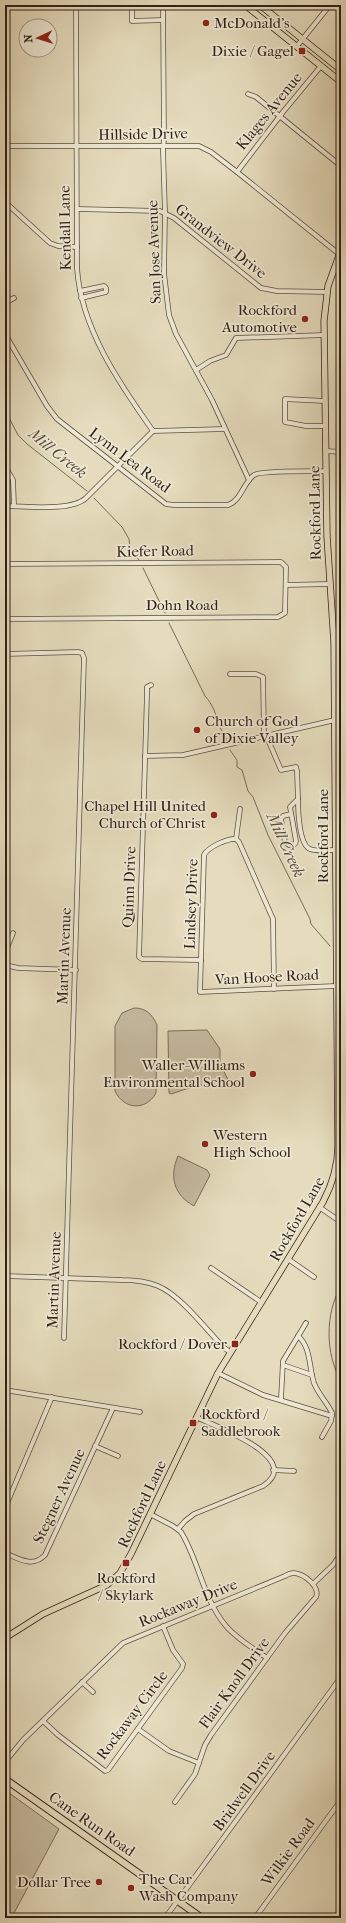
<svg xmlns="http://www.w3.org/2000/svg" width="346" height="1923" font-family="'IM FELL French Canon',serif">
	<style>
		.green { fill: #c6bca1; stroke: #7b6e5c }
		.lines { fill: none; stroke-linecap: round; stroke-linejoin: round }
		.stream { stroke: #776b58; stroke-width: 1 }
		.minor-casing { stroke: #5d5040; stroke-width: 5.5 }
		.major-casing { stroke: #302116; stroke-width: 7 }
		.highway-casing { stroke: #302116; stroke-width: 8 }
		.minor { stroke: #eee8d4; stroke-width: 4 }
		.major { stroke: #e5dcbd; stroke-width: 5.5 }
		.highway { stroke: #e5dcbd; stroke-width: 6 }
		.poi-dot { fill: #8f2418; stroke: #eee8d4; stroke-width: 1.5 }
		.labels { text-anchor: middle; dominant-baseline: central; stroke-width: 3.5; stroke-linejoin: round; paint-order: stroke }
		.poi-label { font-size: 15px; fill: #302116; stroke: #eee8d4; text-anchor: end }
		.street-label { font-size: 15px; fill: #302116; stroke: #eee8d4 }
		.water-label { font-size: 16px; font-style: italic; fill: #5a4c3c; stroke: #eee8d4 }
	</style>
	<rect width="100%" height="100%" fill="#e5dcbd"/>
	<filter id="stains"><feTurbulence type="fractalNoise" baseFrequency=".005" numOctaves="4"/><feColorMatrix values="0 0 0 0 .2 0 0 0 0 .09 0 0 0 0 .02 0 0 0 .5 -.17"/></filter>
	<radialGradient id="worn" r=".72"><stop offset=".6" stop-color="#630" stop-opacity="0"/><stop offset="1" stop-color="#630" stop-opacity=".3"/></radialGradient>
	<g class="green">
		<path d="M134,1008C146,1008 152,1014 157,1025L156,1093C146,1111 124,1110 115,1091V1026L122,1013Z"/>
		<path d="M207,1030L220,1049V1063L229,1082L195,1086L171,1094L169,1093L168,1031Z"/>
		<path d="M178,1156L207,1170L210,1175L194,1206C174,1195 169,1177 178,1156Z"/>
		<path d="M5,1790L59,1829L13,1915L16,1918H5Z"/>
	</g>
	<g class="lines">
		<g class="stream">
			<path d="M5,410L18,435L27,444L87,491"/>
			<path d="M94,498L122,527L129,539L130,548L139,560"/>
			<path d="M143,568L165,613"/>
			<path d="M169,623L205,696C213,705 216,714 219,725C221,731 226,735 227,742"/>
			<path d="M230,750L237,760V767L242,770L248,791L253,797L268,835L310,919L311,924L330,946"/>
			<path d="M341,1286C325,1313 325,1354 341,1381"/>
		</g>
		<g class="minor-casing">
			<g id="minor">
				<path d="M76,5L77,268C81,328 119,383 153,431"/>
				<path d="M132,5V21L163,20"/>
				<path d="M163,5L164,139L163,150L165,213L164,273L169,315L176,334L212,400L249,480"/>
				<path d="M297,46L330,5"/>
				<path d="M248,94L256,97L341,166"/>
				<path d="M5,146H199L211,152L237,172L339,254"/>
				<path d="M237,172L283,112L321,66"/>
				<path d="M5,202L50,243L58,246L77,247"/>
				<path d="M77,209L160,211L174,218L261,288L277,291L327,292"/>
				<path d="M80,291L104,286L106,288V292L81,298"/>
				<path d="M5,303L14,298"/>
				<path d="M5,334L47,406L57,419L166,504L174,505H228C241,501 243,483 254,475C262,470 314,472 326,471"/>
				<path d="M196,370L210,361L226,355L236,338L324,335"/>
				<path d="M325,426H306L285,422V399L325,401"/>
				<path d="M326,451L341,452"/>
				<path d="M5,466L13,480L14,506"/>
				<path d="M5,506C25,506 71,512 86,498L153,431L225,429"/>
				<path d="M5,564L281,562L286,567L285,613L278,617L5,619"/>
				<path d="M286,585L330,584"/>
				<path d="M5,654L78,652L82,653L84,658L64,1338"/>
				<path d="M230,674H256L263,677L264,736"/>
				<path d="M151,685L147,687V694L139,957L142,959L201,960"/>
				<path d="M335,695H341"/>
				<path d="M266,735L281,770L296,767L297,771L298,799L290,807L296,841L295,844L289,845L285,842L281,819L283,816L291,814"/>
				<path d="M145,756L183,755L335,720"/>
				<path d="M298,799C298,810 299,845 310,849C317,852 328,850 335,850"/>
				<path d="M236,839C228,838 208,847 204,855L200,992L336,986"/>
				<path d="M236,839L239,842L273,919L274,989"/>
				<path d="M236,839L240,809"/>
				<path d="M5,953L13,933"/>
				<path d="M5,965L18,968L76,970"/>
				<path d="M5,1191H7"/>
				<path d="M319,1207L341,1222"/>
				<path d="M288,1259L314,1277"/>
				<path d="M211,1268L261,1302"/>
				<path d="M5,1276L122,1280C134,1280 146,1281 158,1286C180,1295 206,1329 223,1347L230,1352"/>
				<path d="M298,1336C311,1347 309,1368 314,1383C318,1394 327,1402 332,1413L331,1421L322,1437"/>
				<path d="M283,1365L312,1375"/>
				<path d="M218,1373L263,1395L332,1416"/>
				<path d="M5,1391H11L140,1412"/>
				<path d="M281,1399L283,1361L306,1323"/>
				<path d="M95,1446L118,1456"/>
				<path d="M273,1470L294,1471"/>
				<path d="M5,1508L52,1397"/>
				<path d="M150,1514L173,1526L181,1532C199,1561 203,1599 226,1626C237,1639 253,1648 267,1658"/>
				<path d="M178,1529L185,1521L194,1514L263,1486C306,1458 212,1425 196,1417"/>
				<path d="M5,1553C19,1559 33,1568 45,1555L113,1408"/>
				<path d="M313,1584L333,1565L337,1559"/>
				<path d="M82,1682L93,1692"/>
				<path d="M43,1721L58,1735L105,1771L108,1770L182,1668L183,1664L173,1650L163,1626"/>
				<path d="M138,1729L169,1751L199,1763"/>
				<path d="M5,1762L23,1740L123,1643L285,1576C288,1574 291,1573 294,1573C305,1574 320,1587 316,1597L285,1633L211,1735L205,1745L195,1774L175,1802"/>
				<path d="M165,1918L341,1677"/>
				<path d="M255,1918L341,1800"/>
			</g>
		</g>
		<g class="major-casing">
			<g id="major">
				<path d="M245,5L341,82"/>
				<path d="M260,5L341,70"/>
				<path d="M5,1638L43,1614L107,1585L120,1573L131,1554L218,1373L323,1202C333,1183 338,1166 338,1145L334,642L327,536L324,321L328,286L341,250"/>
			</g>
		</g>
		<g class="highway-casing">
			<path id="highway" d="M5,1779L202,1918"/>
		</g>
		<use href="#minor" class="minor"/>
		<use href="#major" class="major"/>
		<use href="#highway" class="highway"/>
	</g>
	<g class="poi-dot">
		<circle cx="206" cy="23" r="4"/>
		<rect x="298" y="47" width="8" height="8" rx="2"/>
		<circle cx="305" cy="319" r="4"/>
		<circle cx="197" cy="730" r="4"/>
		<circle cx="214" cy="815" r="4"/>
		<circle cx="253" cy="1074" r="4"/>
		<circle cx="205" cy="1144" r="4"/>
		<rect x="231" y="1340" width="8" height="8" rx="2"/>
		<rect x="189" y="1419" width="8" height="8" rx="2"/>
		<rect x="122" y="1559" width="8" height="8" rx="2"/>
		<circle cx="99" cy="1882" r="4"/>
		<circle cx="131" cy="1888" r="4"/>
	</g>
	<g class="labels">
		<g class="poi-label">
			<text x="214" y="23" text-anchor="start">McDonald's</text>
			<text x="294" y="51">Dixie / Gagel</text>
			<text x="297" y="310">Rockford<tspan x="297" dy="17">Automotive</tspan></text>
			<text x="205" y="721" text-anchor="start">Church of God<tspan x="205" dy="17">of Dixie Valley</tspan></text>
			<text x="206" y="806">Chapel Hill United<tspan x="206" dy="17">Church of Christ</tspan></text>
			<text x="245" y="1065">Waller-Williams<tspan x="245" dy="17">Environmental School</tspan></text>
			<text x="213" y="1135" text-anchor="start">Western<tspan x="213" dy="17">High School</tspan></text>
			<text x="227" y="1344">Rockford / Dover</text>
			<text x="201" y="1414" text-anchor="start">Rockford /<tspan x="201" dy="17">Saddlebrook</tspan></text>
			<text x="126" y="1578" text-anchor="middle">Rockford<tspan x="126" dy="17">/ Skylark</tspan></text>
			<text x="139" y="1879" text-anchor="start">The Car<tspan x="139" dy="17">Wash Company</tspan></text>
			<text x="91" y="1882">Dollar Tree</text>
		</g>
		<g class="street-label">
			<text transform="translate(269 111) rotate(-51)">Klages Avenue</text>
			<text transform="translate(143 134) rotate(-1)">Hillside Drive</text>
			<text transform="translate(65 228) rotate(-91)">Kendall Lane</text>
			<text transform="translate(221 241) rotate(38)">Grandview Drive</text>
			<text transform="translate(154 252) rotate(-92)">San Jose Avenue</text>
			<text transform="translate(130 460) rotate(37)">Lynn Lea Road</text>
			<text transform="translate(315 513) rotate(-91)">Rockford Lane</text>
			<text transform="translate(155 551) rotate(-1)">Kiefer Road</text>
			<text x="182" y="605">Dohn Road</text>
			<text transform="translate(323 836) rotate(-90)">Rockford Lane</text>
			<text transform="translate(129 887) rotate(-88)">Quinn Drive</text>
			<text transform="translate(191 904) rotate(-88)">Lindsey Drive</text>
			<text transform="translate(64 956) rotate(-88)">Martin Avenue</text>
			<text transform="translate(267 977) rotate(-3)">Van Hoose Road</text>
			<text transform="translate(297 1219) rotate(-60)">Rockford Lane</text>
			<text transform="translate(54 1280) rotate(-88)">Martin Avenue</text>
			<text transform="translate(59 1496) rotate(-65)">Stegner Avenue</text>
			<text transform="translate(142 1504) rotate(-65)">Rockford Lane</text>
			<text transform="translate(188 1603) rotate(-22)">Rockaway Drive</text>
			<text transform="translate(234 1683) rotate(-54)">Flair Knoll Drive</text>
			<text transform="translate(132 1715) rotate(-53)">Rockaway Circle</text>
			<text transform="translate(244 1791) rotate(-54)">Bridwell Drive</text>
			<text transform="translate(92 1824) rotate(35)">Cane Run Road</text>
			<text transform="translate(288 1852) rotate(-54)">Wilkie Road</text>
		</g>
		<g class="water-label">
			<text transform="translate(58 453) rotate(39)">Mill Creek</text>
			<text transform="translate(286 845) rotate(65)">Mill Creek</text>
		</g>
	</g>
	<rect width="346" height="1923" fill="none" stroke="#e5dcbd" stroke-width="20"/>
	<rect x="6" y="6" width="334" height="1911" fill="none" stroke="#302116" stroke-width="2"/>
	<rect x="10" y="10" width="326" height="1903" fill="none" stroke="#302116"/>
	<g transform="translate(38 38) rotate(266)"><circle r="19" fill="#eee8d4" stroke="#a29888"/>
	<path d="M0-3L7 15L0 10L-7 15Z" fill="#8f2418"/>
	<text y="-6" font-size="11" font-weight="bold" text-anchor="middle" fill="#302116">N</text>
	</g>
	<rect width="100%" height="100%" filter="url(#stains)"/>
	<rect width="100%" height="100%" fill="url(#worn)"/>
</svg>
